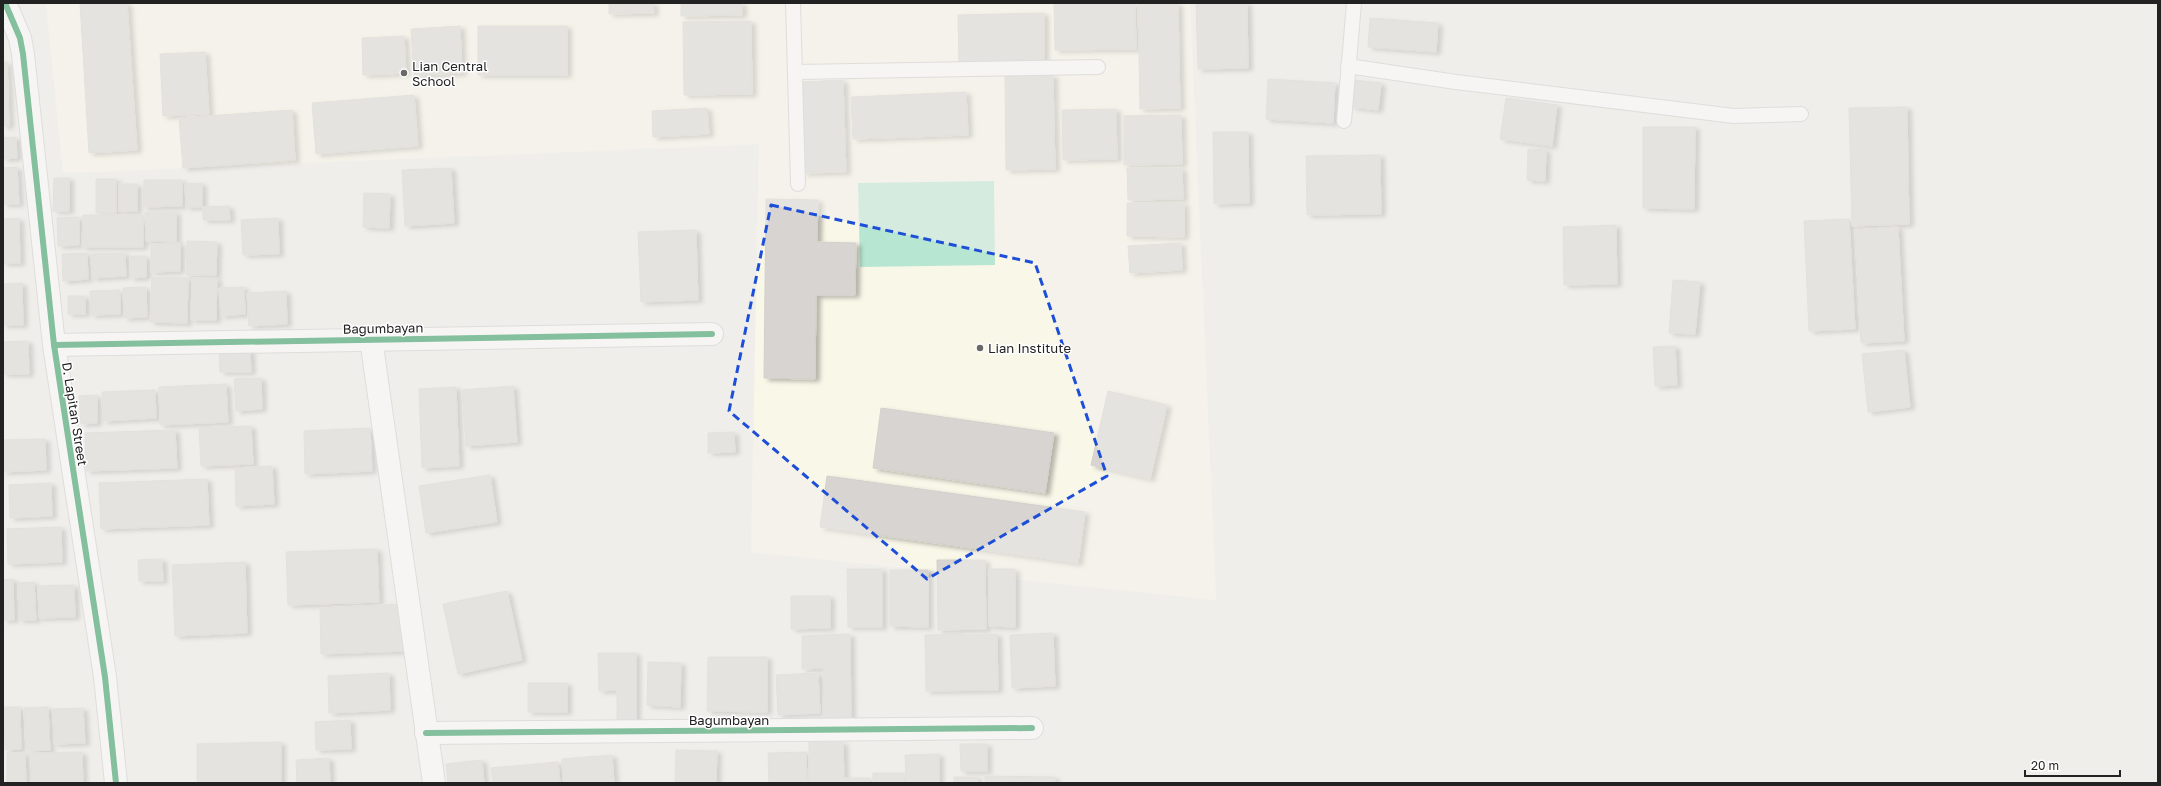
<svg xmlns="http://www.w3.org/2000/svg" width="2161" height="786" font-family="'Golos Text',sans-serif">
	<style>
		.education { fill: #f8f7e8 }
		.pitch { fill: #b7e6d2 }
		.building { fill: #d7d4d2; stroke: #d3d0cc; filter: url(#shadow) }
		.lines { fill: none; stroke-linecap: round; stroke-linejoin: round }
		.service-casing { stroke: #c9c8c7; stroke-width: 16 }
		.minor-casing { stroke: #c9c8c7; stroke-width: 24 }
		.service { stroke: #fdfcfc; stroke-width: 14 }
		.minor { stroke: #fdfcfc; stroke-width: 22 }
		.cycleway-casing { stroke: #fff; stroke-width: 8 }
		.cycleway { stroke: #00873e; stroke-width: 6 }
		.marked { fill: none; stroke: #1d4ed8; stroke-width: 3; stroke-dasharray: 8 5; stroke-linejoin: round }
		.poi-dot { fill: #6a6968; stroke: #fff; stroke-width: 1.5 }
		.labels { text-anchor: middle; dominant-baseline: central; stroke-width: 3; stroke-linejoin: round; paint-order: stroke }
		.poi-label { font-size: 13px; fill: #222; stroke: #fff; text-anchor: start }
		.street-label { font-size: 13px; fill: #222; stroke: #fff }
	</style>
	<defs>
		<filter id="shadow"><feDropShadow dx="4.5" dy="2.5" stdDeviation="2" flood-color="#0004"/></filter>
	</defs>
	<rect width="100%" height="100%" fill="#f0eeeb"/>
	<path class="education" d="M46,3H1190L1216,600L751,552L759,144L63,173Z"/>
	<path class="pitch" d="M994,181L995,265L860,267L858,183Z"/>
	<g class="building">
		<path d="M80,3H127L137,150L89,153Z"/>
		<path d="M609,3H653L654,13L609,14Z"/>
		<path d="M681,3H742V15L681,16Z"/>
		<path d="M1054,3H1135L1136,49L1055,50Z"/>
		<path d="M1138,3H1178L1180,108L1140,109Z"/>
		<path d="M1196,3H1247L1248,68L1198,69Z"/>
		<path d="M1044,13V62L959,64L958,15Z"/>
		<path d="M1370,18L1438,23L1436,52L1368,47Z"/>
		<path d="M751,21L752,94L684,95L683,22Z"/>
		<path d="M460,26L462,73L414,75L411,29Z"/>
		<rect x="478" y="26" width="89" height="49"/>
		<path d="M404,36L406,73L363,75L362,38Z"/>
		<path d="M205,52L209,114L163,116L160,54Z"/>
		<path d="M3,62H7L9,126H3Z"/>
		<path d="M1053,75L1055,169L1006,170L1005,76Z"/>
		<path d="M1268,79L1335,83L1333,123L1266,119Z"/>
		<path d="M843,80L846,172L803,173L800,82Z"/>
		<path d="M1354,80L1381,83L1378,110L1351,107Z"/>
		<path d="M966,92L968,135L853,139L851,97Z"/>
		<path d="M414,95L418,146L316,154L312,103Z"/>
		<path d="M1506,98L1557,105L1552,146L1500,139Z"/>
		<path d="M1907,107L1909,224L1852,226L1849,108Z"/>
		<path d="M707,108L709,134L653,137L652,111Z"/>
		<path d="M1116,109L1117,159L1063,160L1062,110Z"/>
		<path d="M292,110L295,160L183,168L179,118Z"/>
		<path d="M1181,115L1182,164L1124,165V116Z"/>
		<path d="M1643,127H1695L1694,209L1643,208Z"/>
		<path d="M1213,132H1248L1249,203L1214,204Z"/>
		<path d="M16,137L17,158L3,159V138Z"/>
		<path d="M1528,149L1546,150L1545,181L1527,180Z"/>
		<path d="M1380,155L1381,214L1307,215L1306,156Z"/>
		<path d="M17,167L19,204H3V168Z"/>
		<path d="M451,168L454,223L405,226L402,170Z"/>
		<path d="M1127,168H1182L1183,199L1128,200Z"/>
		<path d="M54,178H69V211H53Z"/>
		<rect x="96" y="179" width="20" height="34"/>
		<path d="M144,180H182V206L143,207Z"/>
		<path d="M202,183V207H186L185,184Z"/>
		<rect x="119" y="184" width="18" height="27"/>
		<path d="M364,193L390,194L389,228L363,227Z"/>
		<path d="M766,199L818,200L817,242L856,243L855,295H816L815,379L764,378Z"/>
		<path d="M1127,203H1184V237L1127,236Z"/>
		<path d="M229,206L230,220H203V207Z"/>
		<path d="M145,212H176V242L146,241Z"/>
		<path d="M83,215H143V247H82Z"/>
		<path d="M79,217V245L58,246L57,218Z"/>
		<path d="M19,218L20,263H3V219Z"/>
		<path d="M278,218L279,254L243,255L241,220Z"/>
		<path d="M1849,219L1855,329L1809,331L1804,221Z"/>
		<path d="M1616,225L1617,284L1564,285L1563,227Z"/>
		<path d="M1898,227L1904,341L1861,343L1855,230Z"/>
		<path d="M696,230L698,300L641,302L638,232Z"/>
		<path d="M187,241L217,242L216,275H186Z"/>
		<path d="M180,243V271L151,272V244Z"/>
		<path d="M1181,243L1182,270L1130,273L1128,246Z"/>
		<path d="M87,253L88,279L63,281L62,254Z"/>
		<path d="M125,253L126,276L92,278L91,254Z"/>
		<path d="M130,256H146V277L130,278Z"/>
		<path d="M152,277L188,278L187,323L150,322Z"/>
		<path d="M192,278H217L216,320H191Z"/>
		<path d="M1673,280L1700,282L1695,334L1669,333Z"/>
		<path d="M22,283L23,325H3V284Z"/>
		<path d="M146,287L147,317L124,318L123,288Z"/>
		<path d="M244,287L245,314L221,316L219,288Z"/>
		<path d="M120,290V314L91,315L90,291Z"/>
		<path d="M286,291L287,324L249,326L247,293Z"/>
		<rect x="68" y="296" width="17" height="18"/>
		<path d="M28,341L29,374H3V342Z"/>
		<path d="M1675,346L1677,385L1655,386L1653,347Z"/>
		<path d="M250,349L251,372H220L219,350Z"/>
		<path d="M1904,350L1910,407L1868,412L1862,354Z"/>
		<path d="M261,378L262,409L236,411L234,379Z"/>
		<path d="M226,384L228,422L160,425L159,387Z"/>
		<path d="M513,386L517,442L466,446L462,390Z"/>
		<path d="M456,387L459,466L422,468L419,389Z"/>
		<path d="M155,390L156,418L103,421L102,392Z"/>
		<path d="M1108,391L1167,405L1150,479L1091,465Z"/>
		<path d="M97,395V423L81,424L79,396Z"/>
		<path d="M881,408L1054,433L1045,493L873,468Z"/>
		<path d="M251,426L253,464L201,466L199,428Z"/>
		<path d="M370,428L372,471L305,474L304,431Z"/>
		<path d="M175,430L177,468L86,471L85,433Z"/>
		<path d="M734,432L735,452L708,453V433Z"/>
		<path d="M45,439L46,470L3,472V440Z"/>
		<path d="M272,466L274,504L236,506L235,468Z"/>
		<path d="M490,475L497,522L426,533L419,486Z"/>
		<path d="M827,476L1085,512L1078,563L820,527Z"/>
		<path d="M207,479L209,525L101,529L99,483Z"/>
		<path d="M51,483L52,516L10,518L9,485Z"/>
		<path d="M61,527L62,562L8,564L7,529Z"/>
		<path d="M377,549L379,602L288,605L286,552Z"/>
		<path d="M162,559L163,581H139L138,560Z"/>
		<path d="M937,560H985L986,629L938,630Z"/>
		<path d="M245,562L247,633L175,636L172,565Z"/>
		<path d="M847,569H882V627H848Z"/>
		<path d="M989,569H1015V627L989,626Z"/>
		<path d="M890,570H928V627L890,626Z"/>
		<path d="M13,579L14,620H3V580Z"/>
		<path d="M34,582L36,620H19L18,583Z"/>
		<path d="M74,585L75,617L39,618L38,586Z"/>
		<path d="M507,591L522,660L458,674L443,604Z"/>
		<path d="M791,596H830V628L791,629Z"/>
		<path d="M405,604L407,651L321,654L320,608Z"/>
		<path d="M1053,633L1055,686L1012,688L1010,635Z"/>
		<path d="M850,634L851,718L823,719L824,668L802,669V636Z"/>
		<path d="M997,634L998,690L926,691L925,635Z"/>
		<path d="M598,653H636V724H617V690L599,691Z"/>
		<path d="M708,657H767V712L707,711Z"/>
		<path d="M648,662L681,663L680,707L647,705Z"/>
		<path d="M389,673L390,710L329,713L328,676Z"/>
		<path d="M818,673L820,713L778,715L776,675Z"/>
		<rect x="528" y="683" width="39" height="29"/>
		<path d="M4,707H20L21,749L5,750Z"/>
		<path d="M48,707L50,750L26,751L24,708Z"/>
		<path d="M83,708L85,743L54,744L53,709Z"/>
		<path d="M350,720L351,749L316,750L315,722Z"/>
		<path d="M281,742V783H197V744Z"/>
		<path d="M809,742H843L844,778H869V783H809Z"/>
		<path d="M960,744H987V771H961Z"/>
		<path d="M676,750L717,751L716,783H675Z"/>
		<path d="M82,752L83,783H32L31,753Z"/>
		<path d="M806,752L807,783H769L768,753Z"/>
		<path d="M7,753H25L26,783H7Z"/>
		<path d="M939,754V783H906L905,755Z"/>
		<path d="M612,755L614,783H563L562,759Z"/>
		<path d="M329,758L330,783H297L296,760Z"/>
		<path d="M482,760L484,783H448L446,764Z"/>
		<path d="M558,762L560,783H493L491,768Z"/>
		<rect x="873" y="773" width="31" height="10"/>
		<path d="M985,776L1055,777V783H985Z"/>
		<rect x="954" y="777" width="23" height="6"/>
	</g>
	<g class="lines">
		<g class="service-casing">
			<g id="service">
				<path d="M793,3L798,184"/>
				<path d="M1348,66L1456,82L1734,116L1801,114"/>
				<path d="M795,72L1098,67"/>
				<path d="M1344,121L1354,3"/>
			</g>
		</g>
		<g class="minor-casing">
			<g id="minor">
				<path d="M5,3L20,38L23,54L54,345L105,677L116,783"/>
				<path d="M371,339L434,783"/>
				<path d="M54,345L712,334"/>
				<path d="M426,733L1032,728"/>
			</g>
		</g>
		<use href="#service" class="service"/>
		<use href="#minor" class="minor"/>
		<g class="cycleway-casing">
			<g id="cycleway">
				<path d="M5,3L20,38L23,54L54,345L105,677L116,783"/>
				<path d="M54,345L712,334"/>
				<path d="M426,733L1032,728"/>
			</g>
		</g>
		<use href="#cycleway" class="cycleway"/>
	</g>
	<path d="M0 0H2161V786H0ZM771,205L1035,263L1107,476L927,579L729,411Z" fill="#f0eeeb" fill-opacity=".55" fill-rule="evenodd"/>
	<path class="marked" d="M771,205L1035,263L1107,476L927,579L729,411Z"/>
	<g class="poi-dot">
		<circle cx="404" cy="73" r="4"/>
		<circle cx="980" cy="348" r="4"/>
	</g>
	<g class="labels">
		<g class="poi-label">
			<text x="412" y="66">Lian Central<tspan x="412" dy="15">School</tspan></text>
			<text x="988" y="348">Lian Institute</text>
		</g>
		<g class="street-label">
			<text transform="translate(383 328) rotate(-1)">Bagumbayan</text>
			<text transform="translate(75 414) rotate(81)">D. Lapitan Street</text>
			<text x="729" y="720">Bagumbayan</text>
		</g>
	</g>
	<rect width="2161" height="786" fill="none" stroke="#222222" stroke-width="8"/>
	<path d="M2025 770v6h95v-6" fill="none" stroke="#222222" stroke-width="2"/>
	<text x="2031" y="770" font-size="12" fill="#222222" stroke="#ffffff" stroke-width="3" paint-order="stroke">20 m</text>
</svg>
